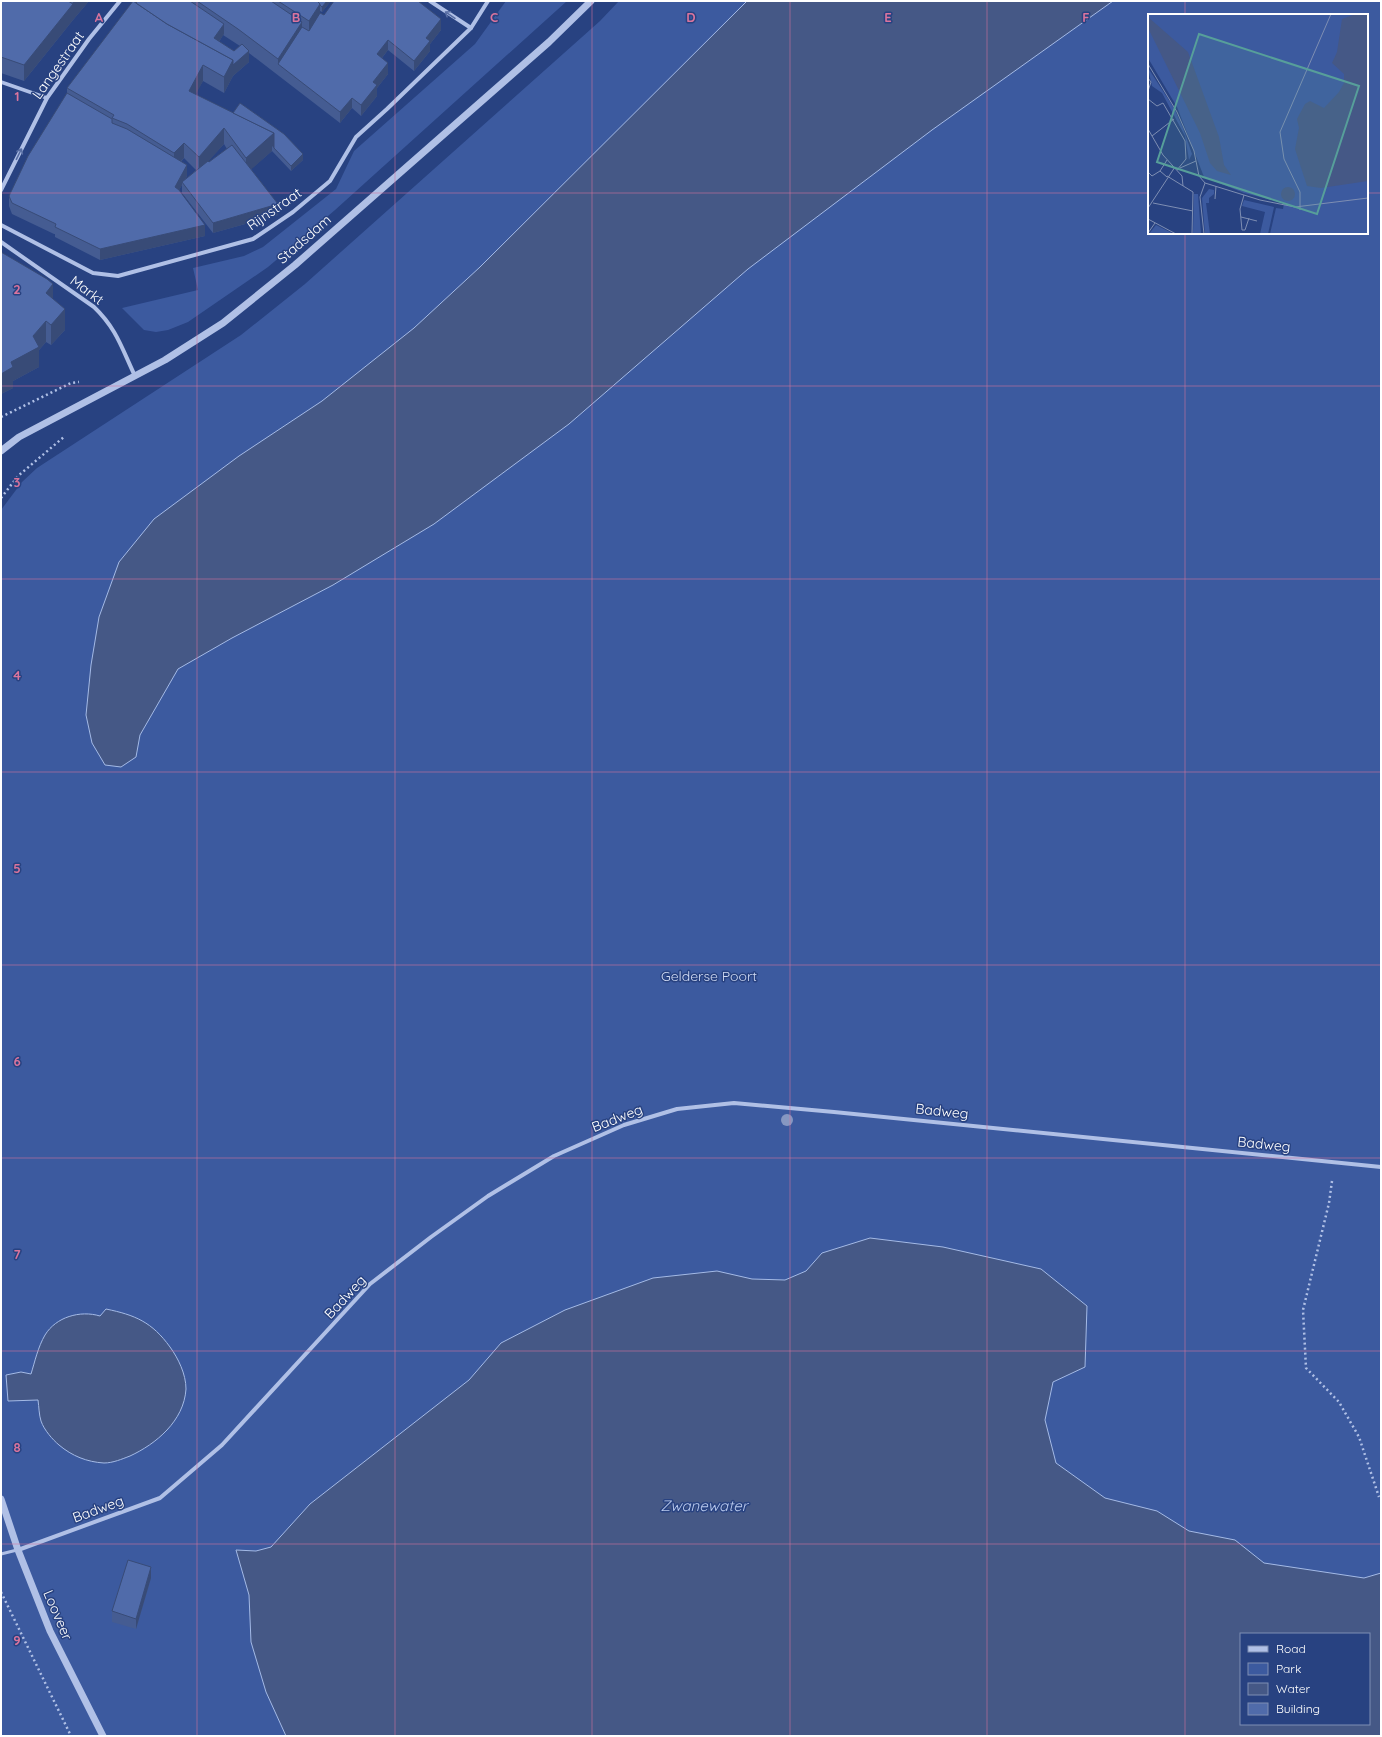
<svg xmlns="http://www.w3.org/2000/svg" width="1382" height="1737" font-family="Quicksand,sans-serif">
	<style>
		.green { fill: #3c5a9f; fill-rule: evenodd }
		.water { fill: #455886; stroke: #a4bae6; fill-rule: evenodd }
		.lines { fill: none; stroke-linecap: round; stroke-linejoin: round }
		.path { stroke: #b0c0e6; stroke-width: 2.5; stroke-dasharray: 2 3; stroke-linecap: butt }
		.service { stroke: #b0c0e6; stroke-width: 3 }
		.pedestrian { stroke: #b0c0e6; stroke-width: 3.5 }
		.minor { stroke: #b0c0e6; stroke-width: 4 }
		.tertiary { stroke: #b0c0e6; stroke-width: 7 }
		.tree { fill: #8697c1 }
		.wall { fill: #455c92; fill-rule: evenodd }
		.shaded-wall { fill: #384b77 }
		.building { fill: #506baa; stroke: #384b77 }
		.oneway { stroke: #586ea4 }
		.grid { fill: none; stroke: #da749d; stroke-width: 1; stroke-opacity: 0.55 }
		.labels { text-anchor: middle; dominant-baseline: central; stroke-width: 3; stroke-linejoin: round; paint-order: stroke }
		.street-label { font-size: 14px; fill: #fff; stroke: #284281 }
		.park-label { font-size: 14px; fill: #d3ddf5; stroke: #284281 }
		.water-label { font-size: 15px; font-style: italic; fill: #bbcbee; stroke: #284281 }
		.inset-road { fill: none; stroke: #7e8eb3; stroke-width: 1 }
		.view { fill: #579f9a; fill-opacity: 0.15; stroke: #579f9a; stroke-width: 2 }
		.inset-edge { fill: none; stroke: #fff; stroke-width: 2 }
		.grid-label { font-size: 13px; text-anchor: middle; font-weight: bold; fill: #da749d; stroke: #284281; stroke-width: 3; stroke-linejoin: round; paint-order: stroke }
	</style>
	<rect width="100%" height="100%" fill="#284281"/>
	<g class="green">
		<path d="M506,1H567L335,210L268,267L188,322L168,330L156,332L144,330L122,308L198,290L193,268L244,256L263,247L336,189L354,151L475,44Z"/>
		<path d="M619,1H1381V1736H1V510L22,482L37,468L241,335L305,284L600,21ZM1149,15H1367V233H1149ZM1241,1634H1369V1724H1241Z"/>
	</g>
	<g class="water">
		<path d="M747,1H1113L932,130L748,269L569,424L434,524L333,585L232,638L178,669L140,735L136,757L121,767L105,765L92,743L86,715L91,665L99,617L119,562L154,519L239,456L322,401L414,328L480,267Z"/>
		<path d="M870,1238L943,1247L1041,1269L1087,1306L1085,1367L1053,1382L1045,1420L1056,1463L1105,1498L1157,1511L1189,1531L1235,1540L1264,1563L1364,1578L1381,1573V1736H286L266,1692L251,1642L249,1595L236,1550L256,1551L271,1547L310,1504L469,1380L501,1343L565,1310L653,1278L717,1271L752,1279L785,1280L806,1271L822,1253ZM1241,1634H1369V1724H1241Z"/>
		<path d="M106,1309C135,1315 152,1322 170,1347C178,1358 186,1374 186,1389C184,1421 156,1444 130,1456C122,1459 113,1463 104,1463C87,1462 72,1456 59,1445C53,1440 44,1430 41,1421C39,1415 39,1407 38,1400L8,1401L6,1375L21,1372L31,1374C35,1361 38,1347 45,1335C56,1317 80,1310 100,1316Z"/>
	</g>
	<g class="lines">
		<g class="path">
			<path d="M1,417L71,383L79,382"/>
			<path d="M1,498L18,476L65,436"/>
			<path d="M1332,1181L1329,1203L1303,1310L1306,1368L1339,1402L1359,1437L1379,1497"/>
			<path d="M1,1592L71,1736"/>
		</g>
		<path class="service" d="M1,1554L17,1550"/>
		<path class="pedestrian" d="M1,82L47,98"/>
		<g class="minor">
			<path d="M430,1L471,28"/>
			<path d="M1,190L47,98L89,39L120,1"/>
			<path d="M1,225L93,273L118,276L253,239L293,212L330,181L356,137L387,109L471,28L488,1"/>
			<path d="M1,242L94,307C117,329 122,349 135,376"/>
			<path d="M18,1550L160,1498L222,1445L370,1284L431,1237L488,1196L554,1156L624,1125L677,1109L734,1103L834,1112L1381,1167"/>
		</g>
		<g class="tertiary">
			<path d="M1,451L19,437L165,360L223,323L295,265L549,42L591,1"/>
			<path d="M1,1499L18,1550L50,1631L103,1736"/>
		</g>
	</g>
	<circle class="tree" cx="787" cy="1120" r="6"/>
	<g class="wall">
		<path d="M1,1H89L73,20L24,81L1,73Z"/>
		<path d="M138,1H331L322,12L320,11V13L324,15L441,30L430,44V51L414,71L388,50L382,58L388,74L377,88V96L361,116L352,108L340,123L249,53V62L233,76L224,93L203,81L195,94L303,160L291,171L272,151L251,169L278,215L213,233L182,193V185L179,190L205,236L100,260L55,237V234H54L12,214L9,206V196L67,93V88ZM223,35L240,46L234,51L219,42ZM224,144L227,149L209,162L208,161ZM184,158L196,170L185,180L187,176L181,162Z"/>
		<path d="M53,299L65,330L51,345L46,342L39,350V367L13,381V388L1,394Z"/>
		<path d="M151,1578L136,1629L112,1622V1611Z"/>
	</g>
	<g class="shaded-wall">
		<path d="M73,1H89L73,20Z"/>
		<path d="M327,1H331L322,12V7Z"/>
		<path d="M73,4V20L24,81V65Z"/>
		<path d="M320,4V24L309,42V21Z"/>
		<path d="M441,19V30L430,44V51L414,71V61L426,38Z"/>
		<path d="M302,22V37L278,64V59Z"/>
		<path d="M224,24V34L214,49V38Z"/>
		<path d="M388,40V50L377,64V54Z"/>
		<path d="M249,51V62L233,76L224,93V77L233,60Z"/>
		<path d="M388,63V74L377,88V96L361,116V105L373,82Z"/>
		<path d="M203,65V81L189,107V91Z"/>
		<path d="M352,98V108L340,123V112Z"/>
		<path d="M224,128V144L199,172V157Z"/>
		<path d="M274,133V148L272,146V151L246,174V158Z"/>
		<path d="M184,143V158L174,168V153Z"/>
		<path d="M303,154V160L291,171V166Z"/>
		<path d="M187,165V176L183,183L182,182V185L175,198V187Z"/>
		<path d="M278,204V215L213,233V223Z"/>
		<path d="M205,225V236L100,260V249Z"/>
		<path d="M53,284V305L46,293Z"/>
		<path d="M65,309V330L51,345V325Z"/>
		<path d="M46,321V342L39,350V367L13,381V388L1,394V374Z"/>
		<path d="M151,1567V1578L136,1629V1619Z"/>
	</g>
	<g class="building">
		<path d="M1,1H68L73,4L24,65L1,57Z"/>
		<path d="M133,1L167,24L233,60L224,77L203,65L189,91L274,133L246,158L224,128L199,157L184,143L174,153L127,124L112,118L114,115L67,88Z"/>
		<path d="M138,1H190L224,24L214,38L234,51L242,44L249,51L233,65V60L167,24L136,3Z"/>
		<path d="M197,1H271L302,22L278,59L238,29Z"/>
		<path d="M278,1H317L320,4L309,21Z"/>
		<path d="M317,1H327L322,7L320,5V4Z"/>
		<path d="M334,1H418L441,19L426,38L430,41L414,61L388,40L377,54L388,63L373,82L377,85L361,105L352,98L340,112L278,64L302,27L309,31L320,13L324,15Z"/>
		<path d="M67,93L112,119V123L127,129L187,165L175,187L179,190L205,225L100,249L55,227L56,224L54,223L12,203L9,196L28,156Z"/>
		<path d="M240,103L284,134L303,154L291,166L274,148V133L233,113Z"/>
		<path d="M232,145L278,204L213,223L182,182L208,161L209,162Z"/>
		<path d="M1,252L47,279L53,284L46,293L65,309L51,325L46,321L33,336L39,347L11,362L13,367L1,374Z"/>
		<path d="M128,1560L151,1567L136,1619L112,1611Z"/>
	</g>
	<defs><path id="oneway-shaft" d="M-6 0H5M1.5-3L5.5 0L1.5 3" fill="none" stroke-width="1.6" stroke-linecap="round" stroke-linejoin="round"/></defs>
	<g class="oneway">
		<use href="#oneway-shaft" transform="translate(450 15) rotate(-146)"/>
		<use href="#oneway-shaft" transform="translate(19 154) rotate(-64)"/>
	</g>
	<path class="grid" d="M197,1V1736M395,1V1736M592,1V1736M790,1V1736M987,1V1736M1185,1V15M1,193H1149M1367,193H1381M1185,233V1736M1,386H1381M1,579H1381M1,772H1381M1,965H1381M1,1158H1381M1,1351H1381M1,1544H1381"/>
	<g class="labels">
		<g class="street-label">
			<text transform="translate(58 65) rotate(-55)">Langestraat</text>
			<text transform="translate(274 209) rotate(-35)">Rijnstraat</text>
			<text transform="translate(304 239) rotate(-41)">Stadsdam</text>
			<text transform="translate(87 290) rotate(37)">Markt</text>
			<text transform="translate(942 1111) rotate(6)">Badweg</text>
			<text transform="translate(617 1118) rotate(-21)">Badweg</text>
			<text transform="translate(1264 1144) rotate(6)">Badweg</text>
			<text transform="translate(345 1297) rotate(-47)">Badweg</text>
			<text transform="translate(98 1509) rotate(-20)">Badweg</text>
			<text transform="translate(58 1615) rotate(67)">Looveer</text>
		</g>
		<g class="park-label">
			<text x="709" y="976">Gelderse Poort</text>
		</g>
		<g class="water-label">
			<text x="704" y="1505">Zwanewater</text>
		</g>
	</g>
	<g transform="translate(1148 14)">
		<rect width="220" height="220" fill="#284281"/>
		<path d="M0,0H220V220H122L128,194L135,195L136,189L96,179L56,163L29,93L0,44ZM0,54L26,94L35,114L44,140L41,146L37,122L14,79L4,72ZM61,175L66,176V180L61,184V189H58L62,220H57L54,184ZM46,180H50L53,220H45ZM96,186L126,193L120,220H112L117,198L94,192ZM8,211L26,220H1Z" fill="#3c5a9f"/>
		<path d="M208,0H220V167L173,174L159,172L147,135L151,114L149,105L157,90L162,87L176,94L191,78L196,69V60L184,49L189,38L194,5ZM0,3L40,38L71,123L76,151L83,161L69,157L62,149L52,119L0,14ZM133 180a7 7 0 1 1 14 0a7 7 0 1 1-14 0Z" fill="#455886"/>
		<path class="inset-road" d="M0,50L29,98L46,137L51,162L57,169L52,183L56,220M0,64L3,68L0,77M0,85L9,92L15,89L37,127L38,145L29,156M0,115L15,141L34,162L35,172M4,122L26,105M32,154L48,147M0,158L4,162L12,157M19,162L45,178L44,220M19,163L12,157L19,146M57,169L112,186L147,193L220,184M96,181L92,195L94,216H97L101,204M67,185L68,172M5,189L45,197M0,194L27,153M152,196V178L136,145L132,118L183,0M93,203L109,207M0,205L28,220M0,219L7,209"/>
		<path class="view" d="M51,20L211,72L169,200L9,148Z"/>
		<rect width="220" height="220" class="inset-edge"/>
	</g>
	<g class="grid-label">
		<text x="99" y="22">A</text>
		<text x="296" y="22">B</text>
		<text x="494" y="22">C</text>
		<text x="691" y="22">D</text>
		<text x="888" y="22">E</text>
		<text x="1086" y="22">F</text>
		<text x="17" y="101">1</text>
		<text x="17" y="294">2</text>
		<text x="17" y="487">3</text>
		<text x="17" y="680">4</text>
		<text x="17" y="873">5</text>
		<text x="17" y="1066">6</text>
		<text x="17" y="1259">7</text>
		<text x="17" y="1452">8</text>
		<text x="17" y="1645">9</text>
	</g>
	<rect width="1382" height="1737" fill="none" stroke="#ffffff" stroke-width="4"/>
	<rect x="1240" y="1633" width="130" height="92" fill="#284281" stroke="#7e8eb3"/>
	<rect x="1248" y="1646" width="20" height="6" fill="#b0c0e6" stroke="#7e8eb3"/>
	<text x="1276" y="1653" font-size="12" fill="#ffffff">Road</text>
	<rect x="1248" y="1663" width="20" height="12" fill="#3c5a9f" stroke="#7e8eb3"/>
	<text x="1276" y="1673" font-size="12" fill="#ffffff">Park</text>
	<rect x="1248" y="1683" width="20" height="12" fill="#455886" stroke="#7e8eb3"/>
	<text x="1276" y="1693" font-size="12" fill="#ffffff">Water</text>
	<rect x="1248" y="1703" width="20" height="12" fill="#506baa" stroke="#7e8eb3"/>
	<text x="1276" y="1713" font-size="12" fill="#ffffff">Building</text>
</svg>
